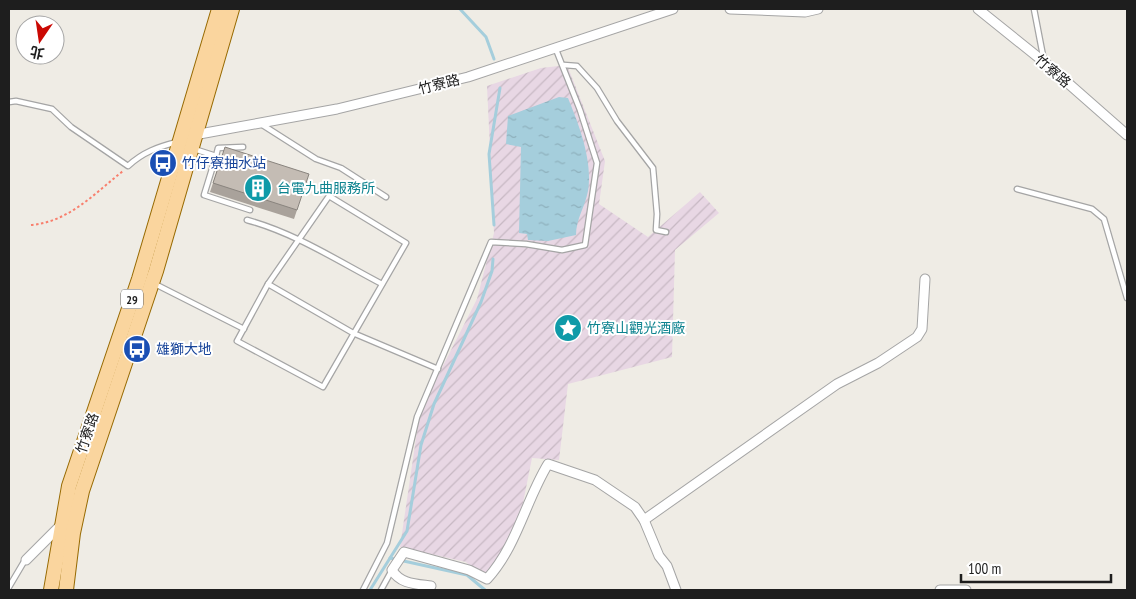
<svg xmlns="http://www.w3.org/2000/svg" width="1136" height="599" font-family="'PT Sans Narrow','Noto Sans TC',sans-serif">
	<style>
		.industrial { fill: url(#industrial-furrows) }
		.water { fill: url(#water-ripples) }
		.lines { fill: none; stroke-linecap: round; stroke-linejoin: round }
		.stream { stroke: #a5cedc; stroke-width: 3 }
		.service-casing { stroke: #a5a5a5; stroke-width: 7 }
		.minor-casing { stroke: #a5a5a5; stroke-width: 11 }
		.primary-casing { stroke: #976a02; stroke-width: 16 }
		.path { stroke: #f87f6d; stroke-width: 2; stroke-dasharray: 2.5 2.5; stroke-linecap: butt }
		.service { stroke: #fff; stroke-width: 4.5 }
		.minor { stroke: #fff; stroke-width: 9 }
		.primary { stroke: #fad59e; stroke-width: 14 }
		.wall { fill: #a9a29b }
		.building { fill: #c4bcb4; stroke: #89847e }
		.labels { text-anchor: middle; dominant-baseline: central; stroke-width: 4; stroke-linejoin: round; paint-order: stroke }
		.shield { fill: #fff; stroke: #626262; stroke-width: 1 }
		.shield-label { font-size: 12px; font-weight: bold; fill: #1e1e1e }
		.street-label { font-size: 14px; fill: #1e1e1e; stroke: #fff }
		.transit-label { font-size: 14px; fill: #164399; stroke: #fff; text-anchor: start }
		.culture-label { font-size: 14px; fill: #0d838f; stroke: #fff; text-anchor: start }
	</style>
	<defs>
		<pattern id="industrial-furrows" width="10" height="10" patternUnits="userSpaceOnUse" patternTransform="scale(1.25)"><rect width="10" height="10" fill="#e8d7e4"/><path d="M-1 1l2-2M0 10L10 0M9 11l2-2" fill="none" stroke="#c7b8c3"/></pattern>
		<pattern id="water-ripples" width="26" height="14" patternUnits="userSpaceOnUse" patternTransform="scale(1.25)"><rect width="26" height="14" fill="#a5cedc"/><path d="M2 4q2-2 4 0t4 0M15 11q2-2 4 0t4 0" fill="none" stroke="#8eb0bc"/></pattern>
	</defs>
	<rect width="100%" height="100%" fill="#efece5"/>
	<path class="industrial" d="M567,65L605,161L599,204L648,237L700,192L719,213L675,250L672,357L568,384L559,460L532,458L517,533L483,579L466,562L400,547L420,411L477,299L494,233L487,86L541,68Z"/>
	<path class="water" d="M559,97L568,98C579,125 593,161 588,191C585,207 576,219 576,235L548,241L528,240L527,234L519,233L521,147L506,144L508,116Z"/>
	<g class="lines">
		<g class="stream">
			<path d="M460,9L486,37L494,59"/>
			<path d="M494,225L489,154L500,88"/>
			<path d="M390,558L467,575L485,590"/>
			<path d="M370,590L407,531L421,445L434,404L481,302L492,271L493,259"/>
		</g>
		<g class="service-casing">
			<g id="service">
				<path d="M1034,9L1044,61"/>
				<path d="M564,65L577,66L597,88L617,121L653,168L657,214L656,230L666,232"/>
				<path d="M9,102L16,101L52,109L71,127L128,166C143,152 158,147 177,142"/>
				<path d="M261,124L316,159L341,168L386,197"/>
				<path d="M194,149L216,156L204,195L250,210"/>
				<path d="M216,156L218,148L243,147"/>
				<path d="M1017,189L1092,209L1104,219L1127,298"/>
				<path d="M329,196L406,243L323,387L237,341L268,284Z"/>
				<path d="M247,220C295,233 338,261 382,284"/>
				<path d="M153,283L244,329"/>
				<path d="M268,284L353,333L438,369"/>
				<path d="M9,587L25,560"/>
				<path d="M363,590L387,543L417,417L491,242L526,244L562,250L585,245L597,163L580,110L555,47"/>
				<path d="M381,590L392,570"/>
			</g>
		</g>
		<g class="minor-casing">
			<g id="minor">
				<path d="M730,9L805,12L818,9"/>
				<path d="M978,9L1044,62L1127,135"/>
				<path d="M194,135L337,109L468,77L673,9"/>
				<path d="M644,520L837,384L878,363L917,337L922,329L925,279"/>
				<path d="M26,560L61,525"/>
				<path d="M431,586C416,584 400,584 392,570L404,552L469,570L487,579C517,546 525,502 548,464L595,480L635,507L644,520L659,556L667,566L676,590"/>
				<path d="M940,590H966"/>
			</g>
		</g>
		<g class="primary-casing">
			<g id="primary">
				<path d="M51,590L69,486L139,279L219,9"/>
				<path d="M66,590L73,533L82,491L156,271L232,9"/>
			</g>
		</g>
		<path class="path" d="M31,225C69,222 95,193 123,171"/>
		<use href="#service" class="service"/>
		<use href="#minor" class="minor"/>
		<use href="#primary" class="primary"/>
	</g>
	<path class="wall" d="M222,156L297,210L294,219L210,192Z"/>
	<path class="building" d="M225,147L309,174L297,210L213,183Z"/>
	<defs>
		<g id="bus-disc" transform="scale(1.4375)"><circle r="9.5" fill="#1a4fb4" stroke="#fff"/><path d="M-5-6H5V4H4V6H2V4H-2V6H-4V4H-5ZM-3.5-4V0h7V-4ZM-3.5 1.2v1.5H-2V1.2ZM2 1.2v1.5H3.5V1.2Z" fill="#fff"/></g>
		<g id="building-disc" transform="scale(1.4375)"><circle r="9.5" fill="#0f9aa8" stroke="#fff"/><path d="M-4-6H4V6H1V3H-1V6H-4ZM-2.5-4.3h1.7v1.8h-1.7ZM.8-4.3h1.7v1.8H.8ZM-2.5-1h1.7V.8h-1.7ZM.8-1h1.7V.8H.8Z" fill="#fff"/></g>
		<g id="sight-disc" transform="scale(1.4375)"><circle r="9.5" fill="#0f9aa8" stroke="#fff"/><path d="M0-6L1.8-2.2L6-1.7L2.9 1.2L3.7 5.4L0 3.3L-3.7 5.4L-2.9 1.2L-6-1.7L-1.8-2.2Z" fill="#fff"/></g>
	</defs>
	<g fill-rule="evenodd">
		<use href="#bus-disc" x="163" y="163"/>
		<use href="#building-disc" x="258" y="188"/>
		<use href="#sight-disc" x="568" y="328"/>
		<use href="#bus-disc" x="137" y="349"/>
	</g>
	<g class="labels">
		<rect class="shield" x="121" y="289.5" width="22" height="19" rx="4"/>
		<g class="shield-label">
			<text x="132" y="299">29</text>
		</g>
		<g class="street-label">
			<text transform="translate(1053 71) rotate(41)">竹寮路</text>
			<text transform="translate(439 84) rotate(-14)">竹寮路</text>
			<text transform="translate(87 433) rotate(-71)">竹寮路</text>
		</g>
		<g class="transit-label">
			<text x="182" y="163">竹仔寮抽水站</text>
			<text x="156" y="349">雄獅大地</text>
		</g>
		<g class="culture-label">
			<text x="277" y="188">台電九曲服務所</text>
			<text x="587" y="328">竹寮山觀光酒廠</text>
		</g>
	</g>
	<rect width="1136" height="599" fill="none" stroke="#1e1e1e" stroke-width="20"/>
	<g transform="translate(40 40) rotate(193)"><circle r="24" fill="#ffffff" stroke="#a5a5a5"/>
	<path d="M0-4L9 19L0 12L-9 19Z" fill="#ca0803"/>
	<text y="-8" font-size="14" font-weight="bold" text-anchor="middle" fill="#1e1e1e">北</text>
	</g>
	<path d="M961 574v8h150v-8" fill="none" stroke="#1e1e1e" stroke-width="2.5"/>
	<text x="968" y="574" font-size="15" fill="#1e1e1e" stroke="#ffffff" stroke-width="4" paint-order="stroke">100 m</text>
</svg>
